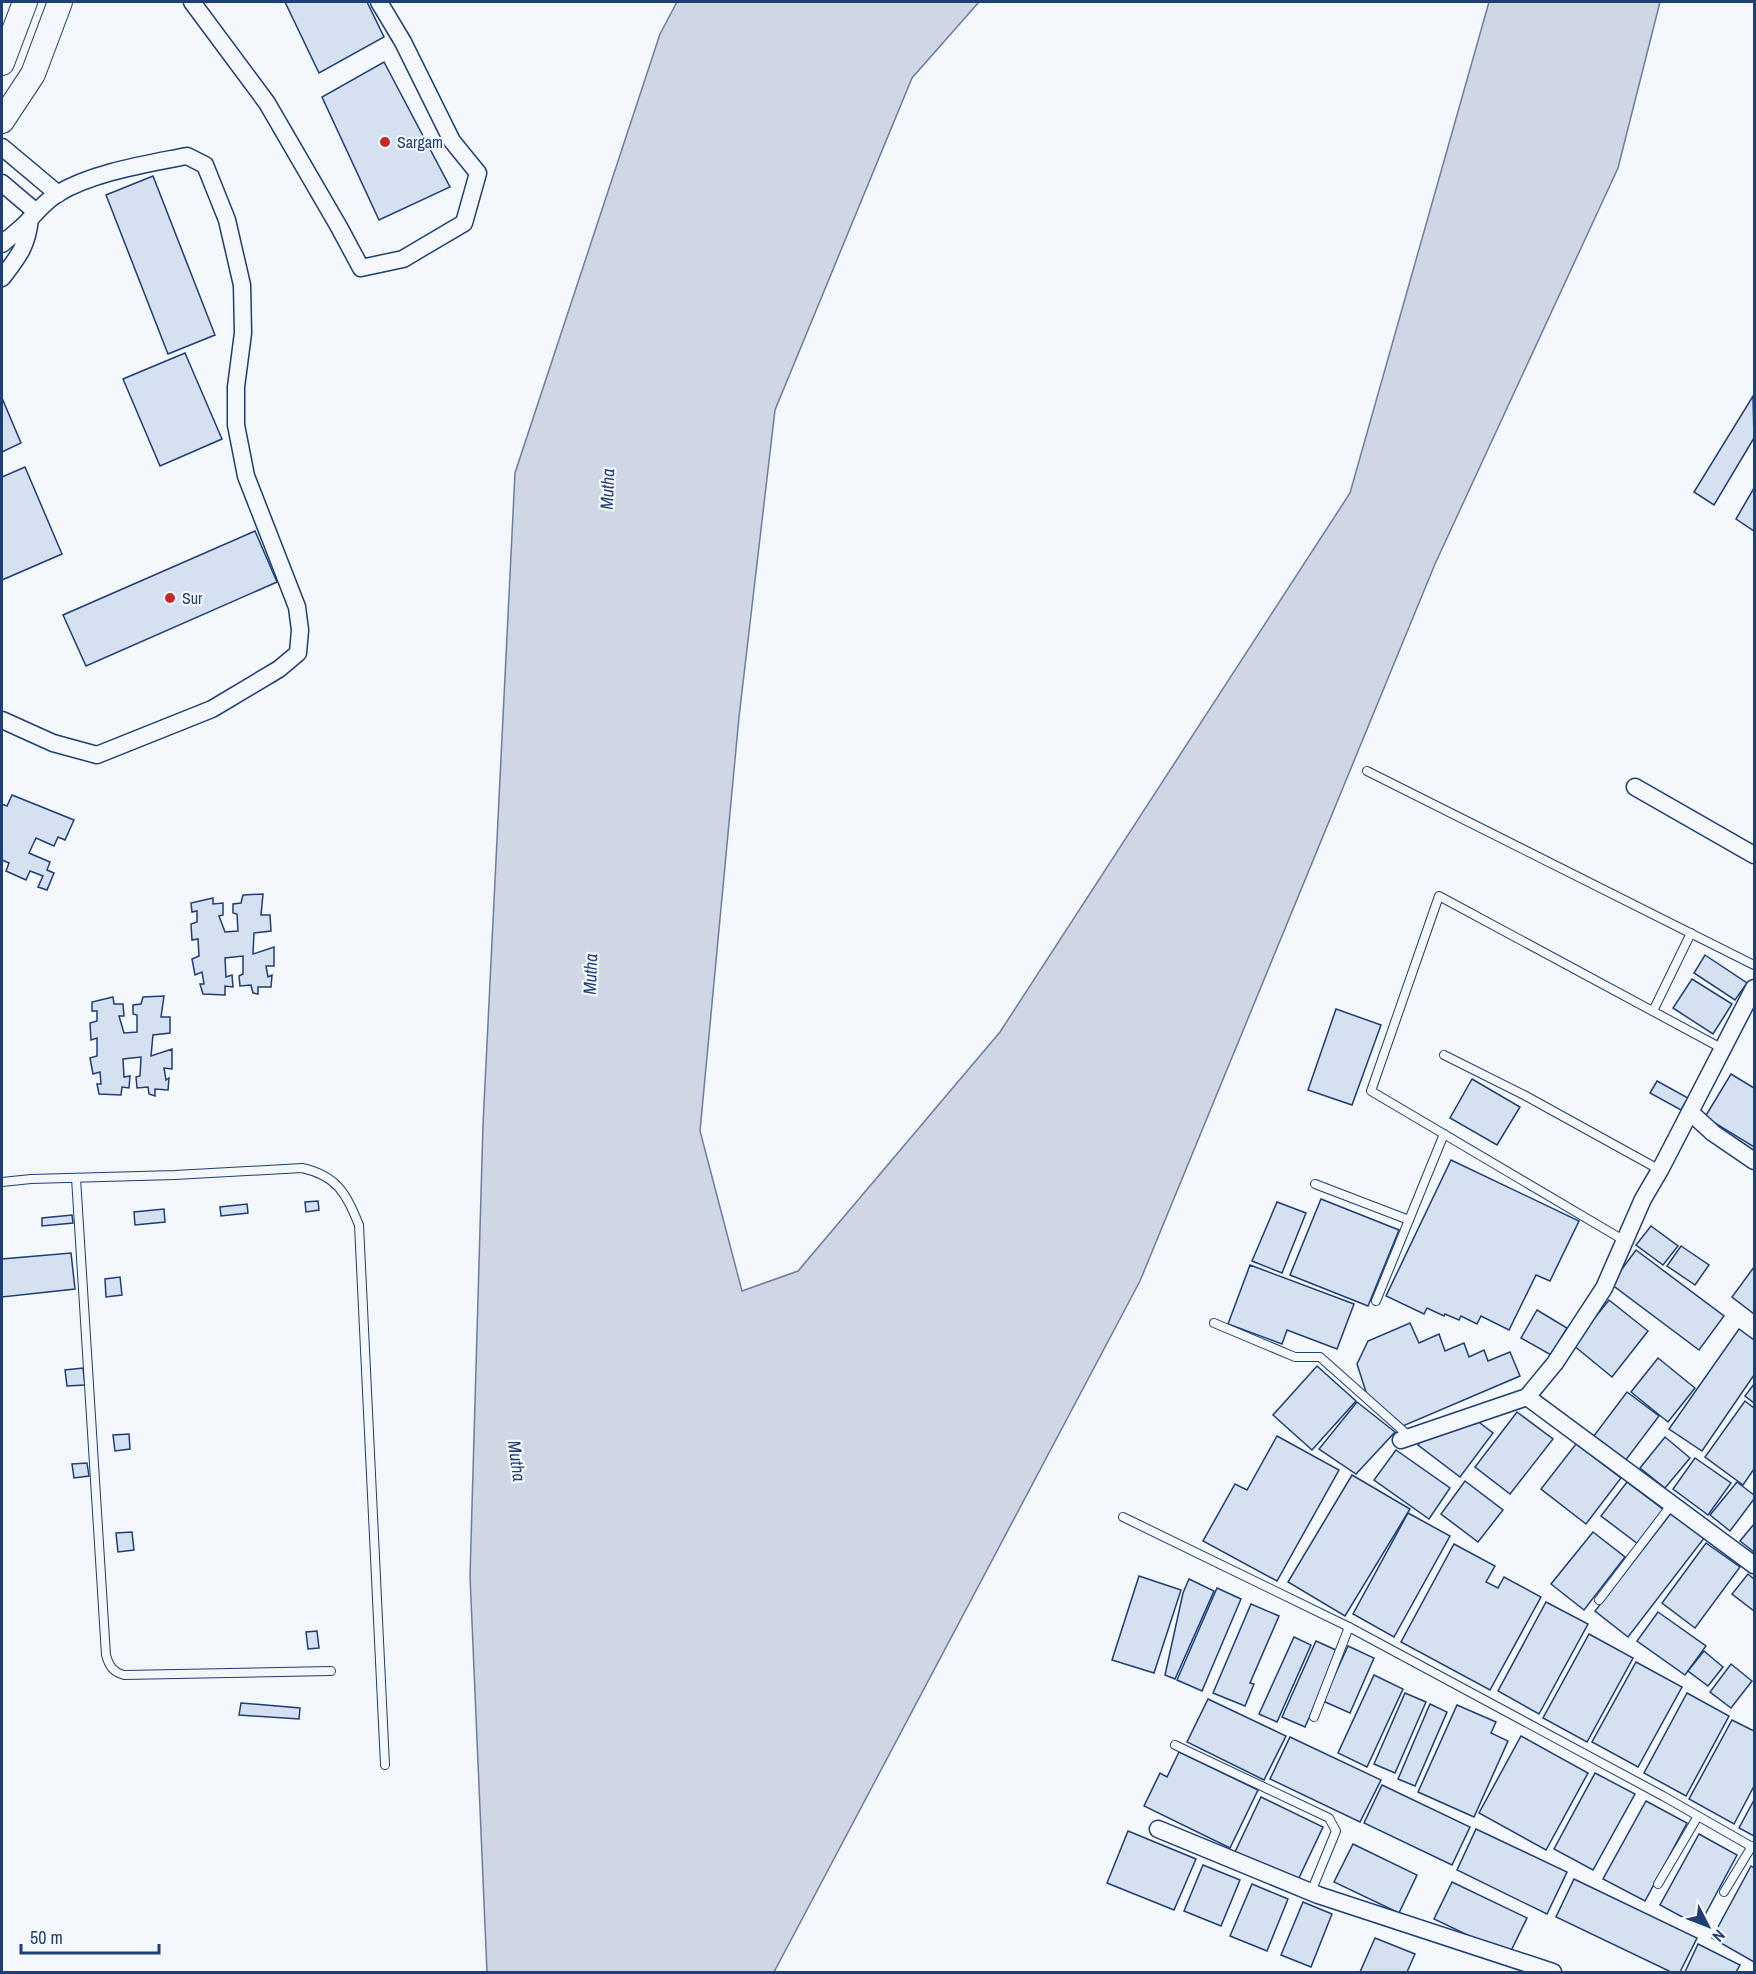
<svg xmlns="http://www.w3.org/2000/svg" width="1756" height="1974" font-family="'Archivo Narrow',sans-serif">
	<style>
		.water { fill: #cfd7e4; stroke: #687fa3; stroke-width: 1.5 }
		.building { fill: #d5e0f0; stroke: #1d3f73; stroke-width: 1.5 }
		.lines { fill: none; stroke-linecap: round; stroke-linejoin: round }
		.lane-casing { stroke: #1d3f73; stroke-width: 10 }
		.street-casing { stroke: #1d3f73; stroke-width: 19 }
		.secondary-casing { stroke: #1d3f73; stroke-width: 26 }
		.lane { stroke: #f4f7fb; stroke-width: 8 }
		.street { stroke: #f4f7fb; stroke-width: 16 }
		.secondary { stroke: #f4f7fb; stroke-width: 24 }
		.poi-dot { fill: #c62828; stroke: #f4f7fb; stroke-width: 2 }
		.labels { text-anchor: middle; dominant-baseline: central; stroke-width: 4.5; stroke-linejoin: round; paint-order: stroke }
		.poi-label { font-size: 16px; fill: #1d3f73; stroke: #f4f7fb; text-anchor: start }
		.water-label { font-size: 18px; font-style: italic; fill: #1d3f73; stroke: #f4f7fb }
	</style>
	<rect width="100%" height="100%" fill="#f4f7fb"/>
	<path class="water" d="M677,2H979L912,78L775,410L739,717L700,1131L742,1291L798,1271L1000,1032L1350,493L1489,2H1660L1618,168L1435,564L1140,1281L774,1972H487L470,1576L483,1125L515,473L660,34Z"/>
	<g class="building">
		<path d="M285,2H367L384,37L319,73Z"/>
		<path d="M384,62L450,187L379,220L322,97Z"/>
		<path d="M153,176L215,335L168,354L106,195Z"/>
		<path d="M185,353L222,439L160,466L123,379Z"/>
		<path d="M1753,396L1754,438L1714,505L1694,492Z"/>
		<path d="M2,398L21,443L2,452Z"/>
		<path d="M25,467L62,554L2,580V477Z"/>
		<path d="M1754,488V531L1736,519Z"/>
		<path d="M255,531L277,582L86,666L63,615Z"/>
		<path d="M12,795L74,820L65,840L58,837L54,846L36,838L29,853L50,862L47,870L54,873L47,890L38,887L43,876L30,871L26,880L6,871L9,863L2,860V804L7,806Z"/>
		<path d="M263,894L261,915H270L271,931L254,933L253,954L274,947V966H266L268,977L272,975L271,987H258V994L253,993L251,985L240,986L239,976L243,974V956L225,958L226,977L232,975L233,987L225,986V995L203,994L200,984H204L202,972L195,975L192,959L199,956L198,939L192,940L191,924L197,922V911L192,912L191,903L213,898V904L223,903V915L219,916L225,932L238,931L237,914L233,913V904L241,903L243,895Z"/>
		<path d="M1705,955L1747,983L1735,1000L1694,973Z"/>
		<path d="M1692,979L1732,1004L1713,1034L1673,1008Z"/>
		<path d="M164,996L161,1017H170V1033L153,1035L151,1056L172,1049V1069L164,1068L166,1080L169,1078L168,1090L155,1089V1096L149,1094L148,1087L137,1088L136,1077L140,1076L141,1057L123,1059L124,1077L130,1076L129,1088L122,1087L121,1095L99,1094L97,1084H101L100,1072L93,1074L90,1058L97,1056V1038L91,1040L90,1023L97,1021V1011H92V1002L113,997L114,1004H123L124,1016H119L124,1033L137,1032V1015L133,1014V1005L141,1004L143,997Z"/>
		<path d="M1336,1009L1381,1025L1352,1105L1308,1090Z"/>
		<path d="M1731,1074L1754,1088V1147L1705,1117Z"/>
		<path d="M1472,1079L1520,1107L1497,1145L1450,1118Z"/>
		<path d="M1657,1081L1688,1098L1681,1110L1650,1093Z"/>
		<path d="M1451,1160L1579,1221L1550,1281L1536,1275L1509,1330L1481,1316L1477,1324L1461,1316L1459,1320L1445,1314L1444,1316L1427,1308L1424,1314L1386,1296Z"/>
		<path d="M1321,1199L1399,1230L1368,1306L1290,1275Z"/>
		<path d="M318,1201L319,1210L306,1212L305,1202Z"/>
		<path d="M1277,1202L1306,1213L1282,1273L1252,1261Z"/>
		<path d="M247,1204L248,1213L221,1216L220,1207Z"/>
		<path d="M164,1209L165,1222L135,1225L134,1212Z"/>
		<path d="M72,1215L73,1223L42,1226V1218Z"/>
		<path d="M1651,1226L1678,1246L1663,1265L1636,1245Z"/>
		<path d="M1681,1246L1709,1265L1695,1285L1667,1266Z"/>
		<path d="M1636,1250L1724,1316L1699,1350L1611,1284Z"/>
		<path d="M71,1253L75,1289L2,1297V1259Z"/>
		<path d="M1250,1265L1354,1304L1337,1349L1287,1330L1282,1344L1228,1324Z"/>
		<path d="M1754,1267V1314L1732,1297Z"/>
		<path d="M120,1277L122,1295L106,1297L105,1279Z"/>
		<path d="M1609,1300L1648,1331L1612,1377L1573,1345Z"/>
		<path d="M1537,1310L1567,1328L1551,1355L1521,1338Z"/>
		<path d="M1410,1323L1419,1343L1439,1334L1445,1351L1464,1343L1469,1357L1484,1350L1488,1361L1510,1352L1520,1376L1403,1426L1367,1395L1357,1364L1368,1341Z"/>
		<path d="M1739,1329L1754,1340V1375L1702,1451L1669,1429Z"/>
		<path d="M1658,1358L1695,1388L1668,1422L1631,1392Z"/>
		<path d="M1317,1366L1356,1401L1312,1450L1273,1415Z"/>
		<path d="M83,1368L85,1385L67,1386L65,1370Z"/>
		<path d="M1754,1384V1403L1745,1396Z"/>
		<path d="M1627,1392L1659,1416L1622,1465L1590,1441Z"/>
		<path d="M1745,1401L1754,1408V1469L1743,1485L1705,1457Z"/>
		<path d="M1357,1402L1395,1432L1356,1474L1319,1449Z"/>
		<path d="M1517,1412L1553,1439L1510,1494L1475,1467Z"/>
		<path d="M1476,1420L1493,1433L1460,1477L1418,1445L1421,1441Z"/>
		<path d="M129,1434L130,1449L115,1451L113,1435Z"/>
		<path d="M1277,1436L1339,1470L1277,1581L1203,1541L1235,1484L1247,1490Z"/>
		<path d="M1665,1437L1690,1458L1665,1488L1640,1468Z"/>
		<path d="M1576,1444L1621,1478L1586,1524L1541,1489Z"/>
		<path d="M1396,1450L1450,1488L1429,1519L1374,1480Z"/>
		<path d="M1695,1458L1731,1483L1708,1515L1673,1489Z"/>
		<path d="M87,1463L89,1476L74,1478L72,1464Z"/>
		<path d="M1352,1475L1410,1509L1345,1616L1288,1582Z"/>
		<path d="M1465,1481L1503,1510L1478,1542L1441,1514Z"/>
		<path d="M1627,1482L1664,1510L1638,1544L1601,1516Z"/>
		<path d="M1737,1482L1754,1495V1499L1730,1531L1710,1515Z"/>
		<path d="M1672,1512L1705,1537L1628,1637L1595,1611Z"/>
		<path d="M1408,1513L1450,1536L1394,1637L1353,1614Z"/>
		<path d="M1754,1524V1552L1740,1541Z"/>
		<path d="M132,1532L134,1550L118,1552L116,1533Z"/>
		<path d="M1593,1532L1625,1557L1584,1610L1551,1584Z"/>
		<path d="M1706,1543L1740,1567L1695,1628L1662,1603Z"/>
		<path d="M1454,1544L1495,1566L1486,1582L1498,1588L1504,1577L1541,1597L1490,1690L1401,1642Z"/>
		<path d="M1748,1574L1754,1579V1611L1732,1594Z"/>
		<path d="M1139,1576L1181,1590L1154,1673L1112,1660Z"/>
		<path d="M1189,1579L1214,1591L1175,1679L1165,1675L1183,1593Z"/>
		<path d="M1217,1588L1241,1599L1202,1691L1177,1680Z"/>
		<path d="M1546,1602L1588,1624L1539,1714L1498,1691Z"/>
		<path d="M1251,1604L1279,1616L1250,1683L1254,1684L1245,1706L1213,1693Z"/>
		<path d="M1658,1612L1706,1646L1685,1675L1637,1641Z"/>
		<path d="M317,1631L319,1648L308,1649L306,1632Z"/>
		<path d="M1589,1634L1633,1658L1587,1742L1543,1718Z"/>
		<path d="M1294,1637L1311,1645L1277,1722L1259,1714Z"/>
		<path d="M1316,1641L1338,1651L1305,1727L1282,1717Z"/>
		<path d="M1348,1646L1374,1658L1350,1713L1323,1701Z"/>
		<path d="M1704,1651L1723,1667L1708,1686L1688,1671Z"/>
		<path d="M1636,1662L1682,1687L1638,1767L1592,1742Z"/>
		<path d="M1731,1664L1752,1681L1731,1708L1710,1692Z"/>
		<path d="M1374,1675L1403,1689L1367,1767L1338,1753Z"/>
		<path d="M1405,1693L1426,1702L1395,1773L1374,1764Z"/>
		<path d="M1687,1693L1729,1716L1686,1796L1644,1773Z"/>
		<path d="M1208,1699L1286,1736L1264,1780L1187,1742Z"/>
		<path d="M241,1703L300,1708L299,1719L239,1715Z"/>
		<path d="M1430,1704L1447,1712L1415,1786L1398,1779Z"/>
		<path d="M1457,1705L1496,1722L1491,1733L1508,1741L1474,1817L1418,1792Z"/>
		<path d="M1732,1720L1754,1731V1786L1734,1824L1689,1799Z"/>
		<path d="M1521,1736L1588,1773L1546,1850L1479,1813Z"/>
		<path d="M1290,1737L1381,1780L1360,1822L1270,1779Z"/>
		<path d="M1179,1752L1258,1790L1230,1848L1144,1806L1160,1773L1167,1777Z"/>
		<path d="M1595,1773L1635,1794L1593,1870L1554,1849Z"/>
		<path d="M1382,1785L1470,1827L1452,1865L1364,1823Z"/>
		<path d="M1261,1797L1323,1827L1297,1882L1235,1852Z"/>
		<path d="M1754,1800V1836L1739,1828Z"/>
		<path d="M1646,1801L1687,1823L1645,1901L1603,1879Z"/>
		<path d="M1476,1829L1567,1872L1547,1914L1457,1870Z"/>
		<path d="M1128,1831L1196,1859L1174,1910L1107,1883Z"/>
		<path d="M1699,1834L1737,1855L1699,1926L1660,1905Z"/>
		<path d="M1353,1844L1417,1875L1399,1913L1334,1882Z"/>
		<path d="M1203,1865L1240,1880L1221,1926L1184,1911Z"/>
		<path d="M1751,1866L1754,1868V1962L1712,1938Z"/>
		<path d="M1574,1879L1697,1938L1680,1972H1671L1556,1917Z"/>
		<path d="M1452,1882L1527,1918L1509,1955L1434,1919Z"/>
		<path d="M1252,1884L1288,1899L1267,1951L1230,1936Z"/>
		<path d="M1303,1902L1332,1914L1311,1967L1281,1955Z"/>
		<path d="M1375,1938L1415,1954L1407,1972H1360Z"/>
		<path d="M1698,1944L1740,1965L1736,1972H1685Z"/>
	</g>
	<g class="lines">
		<g class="lane-casing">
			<g id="lane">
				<path d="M1367,771L1754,965"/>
				<path d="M1653,1011L1691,933"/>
				<path d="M1444,1055L1524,1095L1660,1170"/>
				<path d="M76,1178L106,1655C109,1666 113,1672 124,1675L331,1671"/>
				<path d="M2,1182L31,1179L175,1175L302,1168C338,1176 346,1194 359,1225L385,1765"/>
				<path d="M1315,1184L1409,1220"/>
				<path d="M1625,1241L1371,1091L1439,896L1723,1049"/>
				<path d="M1376,1301L1444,1134"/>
				<path d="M1214,1323L1295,1357H1320L1410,1437"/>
				<path d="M1123,1517L1349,1627L1663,1796L1754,1848"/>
				<path d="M1599,1600L1672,1504"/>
				<path d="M1314,1717L1349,1627"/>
				<path d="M1175,1745L1329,1818L1336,1831L1311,1892"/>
				<path d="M1658,1884L1698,1816"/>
				<path d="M1724,1892L1752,1846"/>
			</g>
		</g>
		<g class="street-casing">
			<g id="street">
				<path d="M192,2L267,103L339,227L361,268L403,259L464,223L478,173L452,141L403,42L379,2"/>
				<path d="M2,147L58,194"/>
				<path d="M2,183L35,211"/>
				<path d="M2,244C11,236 22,228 30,219C38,210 46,201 57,194C93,172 147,164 187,156L205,165L227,220L242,285L243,333L236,387V425L246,476L297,607L300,630L298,653L279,669L212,709L97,755L53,743L2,720"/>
				<path d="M2,278C18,257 27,247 30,219"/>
				<path d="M1635,787L1754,855"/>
				<path d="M1690,1112L1754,988"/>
				<path d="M1527,1397L1555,1363L1604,1288L1643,1199L1660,1170L1690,1112L1713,1133L1754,1161"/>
				<path d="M1401,1440L1527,1397L1754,1565"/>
				<path d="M1158,1829L1318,1895L1553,1972"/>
			</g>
		</g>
		<g class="secondary-casing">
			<g id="secondary">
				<path d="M2,63L25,2"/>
				<path d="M2,121L33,74L60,2"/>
			</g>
		</g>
		<use href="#lane" class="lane"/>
		<use href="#street" class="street"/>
		<use href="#secondary" class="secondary"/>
	</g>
	<g class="poi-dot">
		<circle cx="385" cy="142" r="6"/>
		<circle cx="170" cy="598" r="6"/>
	</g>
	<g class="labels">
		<g class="poi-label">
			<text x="397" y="142">Sargam</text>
			<text x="182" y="598">Sur</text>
		</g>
		<g class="water-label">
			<text transform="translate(607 489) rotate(-88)">Mutha</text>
			<text transform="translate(590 974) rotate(-88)">Mutha</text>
			<text transform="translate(517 1461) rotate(82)">Mutha</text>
		</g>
	</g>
	<rect width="1756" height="1974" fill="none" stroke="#1d3f73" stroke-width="6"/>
	<g transform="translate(1708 1926) rotate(132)" stroke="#f4f7fb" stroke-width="4.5" paint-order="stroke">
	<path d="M0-4.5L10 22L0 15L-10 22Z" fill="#1d3f73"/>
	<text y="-9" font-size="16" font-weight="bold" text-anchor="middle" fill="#1d3f73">N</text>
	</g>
	<path d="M21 1944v9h138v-9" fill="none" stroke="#1d3f73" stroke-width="3"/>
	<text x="30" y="1944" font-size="18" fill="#1d3f73" stroke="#f4f7fb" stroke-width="4.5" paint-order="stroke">50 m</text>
</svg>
